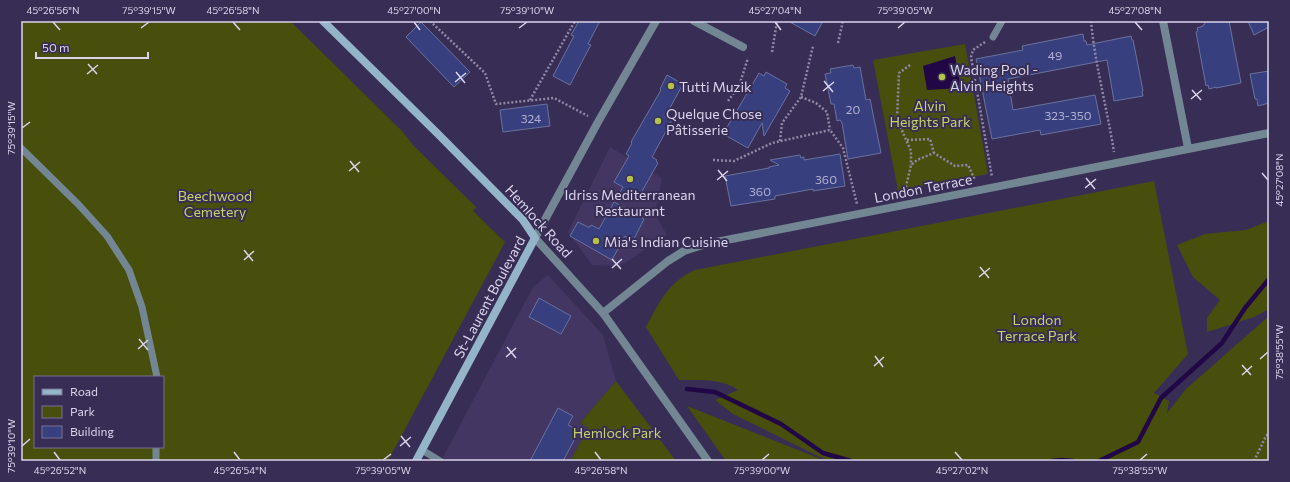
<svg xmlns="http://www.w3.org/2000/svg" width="1290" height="482" font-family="Commissioner,sans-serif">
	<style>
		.built { fill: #433663 }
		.green { fill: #484f0d; fill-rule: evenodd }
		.water { fill: #220746 }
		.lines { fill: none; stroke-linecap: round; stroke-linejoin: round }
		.stream { stroke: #220746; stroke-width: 4.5 }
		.building { fill: #383f7f; stroke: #6a729e }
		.path { stroke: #9088a7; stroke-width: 2.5; stroke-dasharray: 2 2; stroke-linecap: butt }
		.service { stroke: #728793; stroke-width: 7 }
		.minor { stroke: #728793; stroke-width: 8 }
		.tertiary { stroke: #728793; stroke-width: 8 }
		.secondary { stroke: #94b5c9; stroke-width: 8 }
		.ticks { fill: none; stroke: #d9d4ec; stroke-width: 1.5 }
		.poi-dot { fill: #b4c24a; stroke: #382d54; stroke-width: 1.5 }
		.labels { text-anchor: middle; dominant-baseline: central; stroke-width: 4; stroke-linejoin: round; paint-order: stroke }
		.number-label { font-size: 12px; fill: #b1afd1 }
		.poi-label { font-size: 14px; fill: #d9d4ec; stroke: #382d54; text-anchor: start }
		.park-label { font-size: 14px; fill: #c5d466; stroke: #382d54 }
		.street-label { font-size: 14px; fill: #d9d4ec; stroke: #382d54 }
		.neatline { fill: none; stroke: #d9d4ec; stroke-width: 1.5 }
		.ticks-label { font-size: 10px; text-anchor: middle; fill: #d9d4ec }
	</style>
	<rect width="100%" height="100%" fill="#382d54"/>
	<g class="built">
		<path d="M610,147L662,178L655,214L667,235L620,266L592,265L568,232Z"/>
		<path d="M548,275L603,335L616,381L580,423L588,428L570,461H441L533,287Z"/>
	</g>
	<g class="green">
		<path d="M21,21H290L402,131L413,145L476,207L473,211L505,242L388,461H21ZM35,377H163V447H35Z"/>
		<path d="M965,44L988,174L898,191L873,60Z"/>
		<path d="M1154,181L1188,354L1154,393L1169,401L1167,413L1186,389L1269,316V461H828L733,414L715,400L738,390C722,378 698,380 679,380L646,327C659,303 668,282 695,270Z"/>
		<path d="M1269,221V309L1254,317L1207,332V318L1220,300L1193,277L1177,245L1205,234L1246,230Z"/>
		<path d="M616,381L676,461H570L588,428L580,423Z"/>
		<path d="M687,406L826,461H726Z"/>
	</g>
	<path class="water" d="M955,56L961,88L927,90L923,66Z"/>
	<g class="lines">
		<g class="stream">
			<path d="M687,389L715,392L781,424L823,453L851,461"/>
			<path d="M1052,461L1062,460L1073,461"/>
			<path d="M1099,461L1138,442L1161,398L1222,343L1245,308L1269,279"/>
		</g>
	</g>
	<g class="building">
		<path d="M579,21H600L588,44L591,45L586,54L570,85L553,76L574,36L571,35Z"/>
		<path d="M788,21H823L815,36Z"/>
		<path d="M1204,21H1229L1241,83L1216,88V87L1209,89L1208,85L1206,86L1196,32L1198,31L1197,28L1203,26V25L1205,24Z"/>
		<path d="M1248,21H1269V27L1254,35Z"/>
		<path d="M421,22L470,72L454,87L406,37Z"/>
		<path d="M1083,34L1084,41H1086L1087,45L1131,36L1132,40H1133L1138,65L1143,91H1142L1143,96L1114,101L1107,60L1008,79L1013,110L1095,95L1101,124L1041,135L1040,130L992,139L976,59L1023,50L1022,46Z"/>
		<path d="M853,65L854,68L860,67L866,100L870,99L881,153L848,159L842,123L840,120L837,121L834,104H831L825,74L831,73L830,69Z"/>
		<path d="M1269,71V103L1258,106L1257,99H1255L1250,74Z"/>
		<path d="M766,72L787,84L785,88L790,91L764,136L762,123L748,148L723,134L759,73L764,76Z"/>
		<path d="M667,75L683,84L665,117L672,120L652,157L657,160L656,161L658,163L641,193L617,197L623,187L614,182L629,156L626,154L632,143L631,142L661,90L660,89Z"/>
		<path d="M547,104L550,126L503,132L500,110Z"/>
		<path d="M840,154L845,186L813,191V189L775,196V199L731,206L725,176L769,168V167L779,165L770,160L800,155L801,158L804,157V160Z"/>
		<path d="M614,202L644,219L633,241L625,236L612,260L570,236L578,222L588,227H590L591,225L599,229Z"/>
		<path d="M539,298L571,316L561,334L529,317Z"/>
		<path d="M558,408L573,416L568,425L579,431L563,461H530Z"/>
	</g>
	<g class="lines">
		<g class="path">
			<path d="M430,21L485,73L496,104L554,98L588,116"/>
			<path d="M1091,21C1095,65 1107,108 1114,152"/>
			<path d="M985,42L973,50L971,57L992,177"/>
			<path d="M838,43L843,21"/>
			<path d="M772,52L777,21"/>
			<path d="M910,65L899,73L897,119L911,151V165"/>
			<path d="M801,97L816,103L827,112L830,130"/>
			<path d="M530,100L575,21"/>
			<path d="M728,101L739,86L748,58"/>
			<path d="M907,140L930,139L934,153"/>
			<path d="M780,141L782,123L801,97L813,46"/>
			<path d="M713,160L734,161L772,143L830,130L843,148L857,204"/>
			<path d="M904,195L911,165L917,160L934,153L955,166L968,165L975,180"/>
			<path d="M1254,461L1266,436L1269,433"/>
		</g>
		<g class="service">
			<path d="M993,37L1002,21"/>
			<path d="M21,148L78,204L107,236L129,270L142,307L157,377"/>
			<path d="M422,450L440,461"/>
			<path d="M156,461V447"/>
		</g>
		<g class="minor">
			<path d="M694,21L743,47"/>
			<path d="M1163,21L1188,148"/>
			<path d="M603,313L668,261L684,251L706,244L1269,133"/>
		</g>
		<path class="tertiary" d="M656,21L598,122L535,238L603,313L708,461"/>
		<path class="secondary" d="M323,21L438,134L523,220L535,238L416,461"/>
	</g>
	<path class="ticks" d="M53,22L60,30M233,22L240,30M414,22L420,30M775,22L781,30M1135,22L1142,30M141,28L149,22M519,28L527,22M898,28L905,22M88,64L97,74M456,72L465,83M87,74L98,65M824,81L833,92M455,82L466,73M1192,90L1201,100M823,91L834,82M1191,99L1202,90M22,128L30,122M350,161L359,172M718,170L727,181M349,171L360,162M1262,173L1268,180M1086,178L1095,189M717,180L728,171M1085,188L1096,179M244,250L253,261M612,259L621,269M244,260L254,251M980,267L989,278M612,268L622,259M979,277L990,268M139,339L148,350M507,347L516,358M138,349L148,340M875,356L883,367M506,357L516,348M1260,359L1268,352M1242,365L1251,375M874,366L884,357M1242,375L1252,366M401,436L410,447M22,446L30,439M400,446L411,437M54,452L60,460M234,452L240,460M595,452L601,460M955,452L962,460M383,460L391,454M762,460L769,454M1140,460L1147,454"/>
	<g class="poi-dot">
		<circle cx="942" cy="77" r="4"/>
		<circle cx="671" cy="86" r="4"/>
		<circle cx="658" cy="121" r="4"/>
		<circle cx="630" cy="179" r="4"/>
		<circle cx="596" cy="241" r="4"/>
	</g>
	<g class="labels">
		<g class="number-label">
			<text x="1055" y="55">49</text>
			<text x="853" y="109">20</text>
			<text x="1068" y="115">323-350</text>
			<text x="531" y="118">324</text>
			<text x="826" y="179">360</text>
			<text x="760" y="191">360</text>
		</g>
		<g class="poi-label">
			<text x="950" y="69">Wading Pool -<tspan x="950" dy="16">Alvin Heights</tspan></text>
			<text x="679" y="86">Tutti Muzik</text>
			<text x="666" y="113">Quelque Chose<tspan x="666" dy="16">Pâtisserie</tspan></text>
			<text x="630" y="194" text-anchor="middle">Idriss Mediterranean<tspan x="630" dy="16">Restaurant</tspan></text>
			<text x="604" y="241">Mia's Indian Cuisine</text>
		</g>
		<g class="park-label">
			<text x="930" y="105">Alvin<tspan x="930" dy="16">Heights Park</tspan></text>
			<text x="215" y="195">Beechwood<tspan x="215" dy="16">Cemetery</tspan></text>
			<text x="1037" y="319">London<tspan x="1037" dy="16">Terrace Park</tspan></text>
			<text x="617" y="432">Hemlock Park</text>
		</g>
		<g class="street-label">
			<text transform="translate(923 188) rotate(-11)">London Terrace</text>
			<text transform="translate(539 221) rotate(48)">Hemlock Road</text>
			<text transform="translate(489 297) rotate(-62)">St-Laurent Boulevard</text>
		</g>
	</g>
	<rect width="1290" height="482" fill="none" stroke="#382d54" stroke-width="44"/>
	<rect x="34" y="376" width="130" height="72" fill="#382d54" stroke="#787091"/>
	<rect x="42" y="389" width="20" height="6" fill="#94b5c9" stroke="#787091"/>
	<text x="70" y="396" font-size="12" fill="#d9d4ec">Road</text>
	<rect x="42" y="406" width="20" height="12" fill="#484f0d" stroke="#787091"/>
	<text x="70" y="416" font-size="12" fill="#d9d4ec">Park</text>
	<rect x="42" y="426" width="20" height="12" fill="#383f7f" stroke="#787091"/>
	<text x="70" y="436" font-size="12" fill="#d9d4ec">Building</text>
	<path d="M36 52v6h112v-6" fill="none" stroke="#d9d4ec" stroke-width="2"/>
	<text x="42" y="52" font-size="12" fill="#d9d4ec" stroke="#382d54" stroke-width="3" paint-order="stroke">50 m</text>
	<rect x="22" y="22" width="1246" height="438" class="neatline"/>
	<g class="ticks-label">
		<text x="53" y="14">45°26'56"N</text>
		<text x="149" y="14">75°39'15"W</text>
		<text x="233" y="14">45°26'58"N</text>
		<text x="414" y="14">45°27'00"N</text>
		<text x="527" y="14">75°39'10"W</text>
		<text x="775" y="14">45°27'04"N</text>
		<text x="905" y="14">75°39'05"W</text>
		<text x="1135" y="14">45°27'08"N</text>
		<text transform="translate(11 128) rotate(-90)" y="4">75°39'15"W</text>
		<text transform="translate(1279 180) rotate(-90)" y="4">45°27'08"N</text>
		<text transform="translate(1279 352) rotate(-90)" y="4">75°38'55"W</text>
		<text transform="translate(11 446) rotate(-90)" y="4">75°39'10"W</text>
		<text x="60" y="474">45°26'52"N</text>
		<text x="240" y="474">45°26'54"N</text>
		<text x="383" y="474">75°39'05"W</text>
		<text x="601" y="474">45°26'58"N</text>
		<text x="762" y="474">75°39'00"W</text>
		<text x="962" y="474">45°27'02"N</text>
		<text x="1140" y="474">75°38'55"W</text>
	</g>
</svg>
